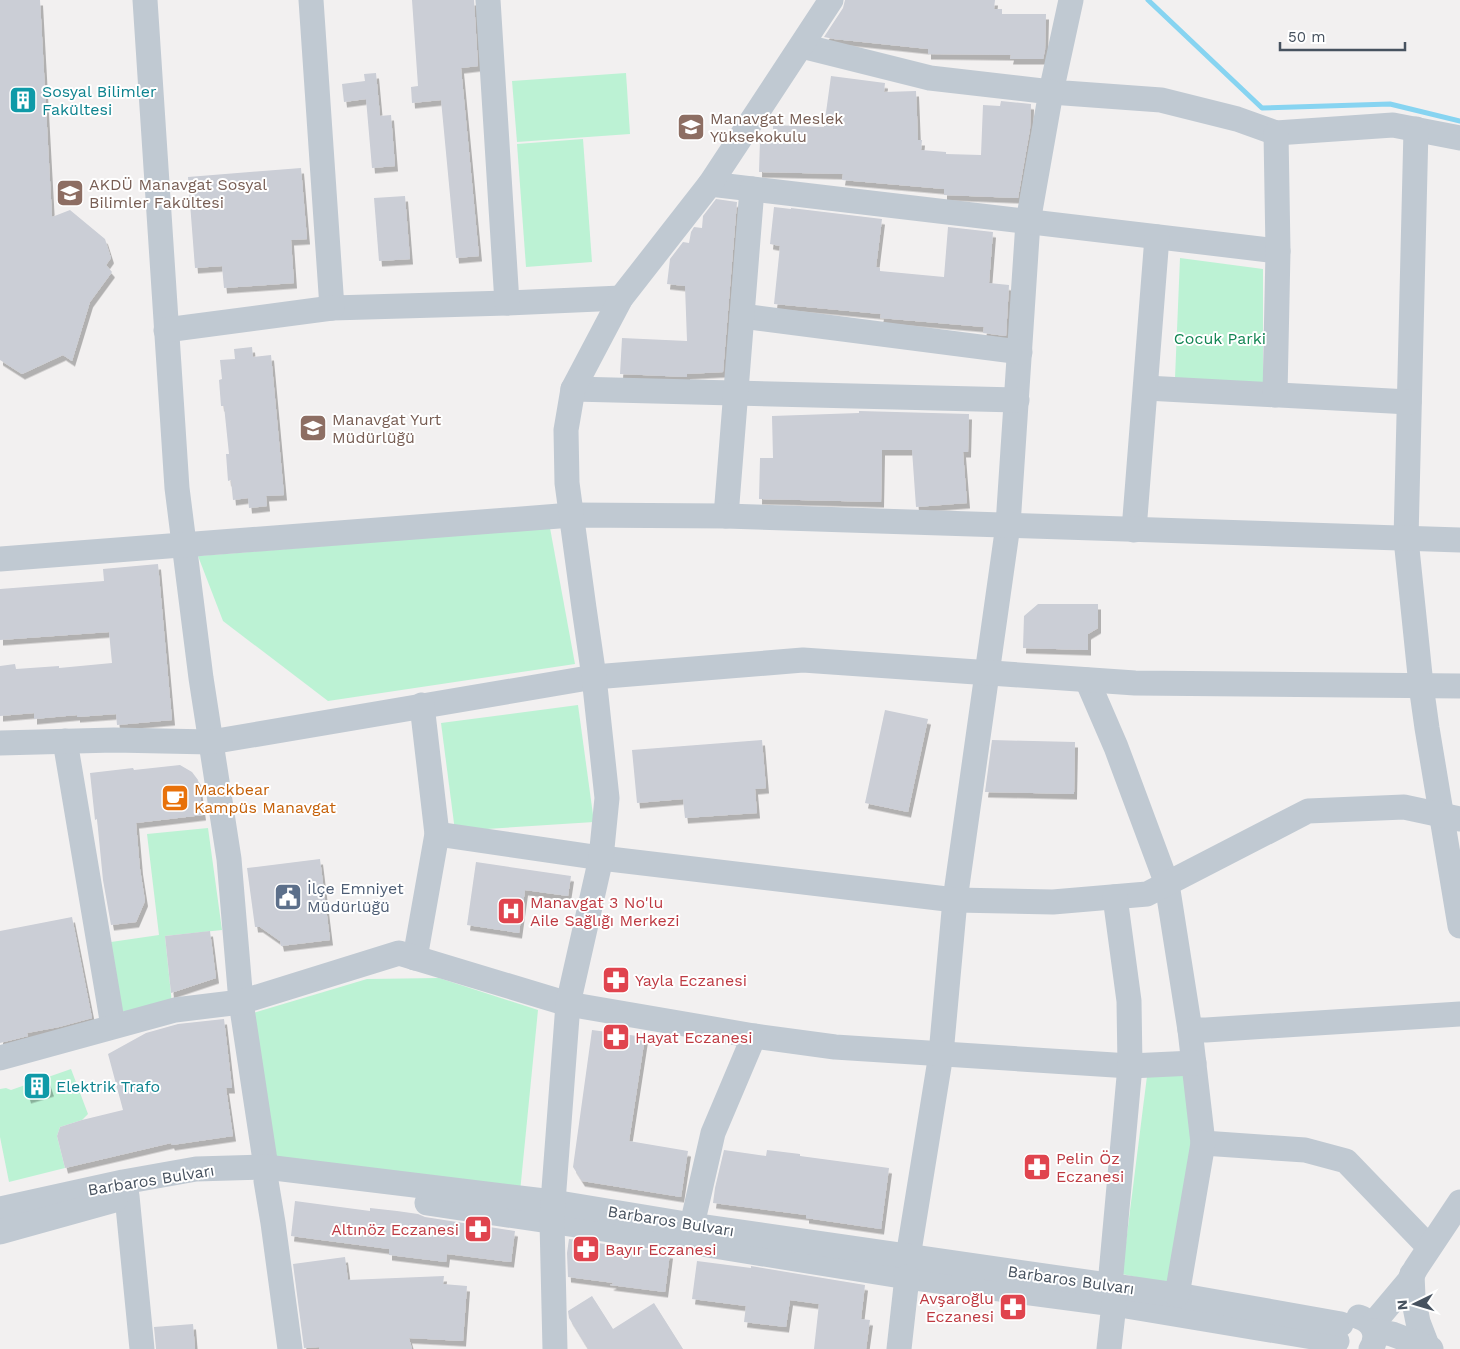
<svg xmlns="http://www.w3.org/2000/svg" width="1460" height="1349" font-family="'Work Sans',sans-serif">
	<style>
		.green { fill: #bcf2d4 }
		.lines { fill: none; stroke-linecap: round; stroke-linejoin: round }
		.stream { stroke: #87d4f1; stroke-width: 5 }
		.building { fill: #cbced6; filter: url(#shadow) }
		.minor { stroke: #c0c9d2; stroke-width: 25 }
		.labels { text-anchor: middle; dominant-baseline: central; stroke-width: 4; stroke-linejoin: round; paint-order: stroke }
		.culture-label { font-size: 16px; fill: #0d838f; stroke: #fff; text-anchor: start }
		.education-label { font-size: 16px; fill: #785e54; stroke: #fff; text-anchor: start }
		.park-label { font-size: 16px; fill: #128553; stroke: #fff }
		.food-label { font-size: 16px; fill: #c56008; stroke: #fff; text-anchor: start }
		.service-label { font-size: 16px; fill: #4e5e75; stroke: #fff; text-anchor: start }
		.health-label { font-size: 16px; fill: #be3a42; stroke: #fff; text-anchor: start }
		.street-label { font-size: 16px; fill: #47525f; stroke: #fff }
	</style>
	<defs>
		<filter id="shadow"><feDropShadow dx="3" dy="5.5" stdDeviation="0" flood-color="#0004"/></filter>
	</defs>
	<rect width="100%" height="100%" fill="#f2f0f0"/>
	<g class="green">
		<path d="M626,73L630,134L517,142L512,81Z"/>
		<path d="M583,139L592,262L526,267L517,144Z"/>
		<path d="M1180,258L1263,269V385L1175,378Z"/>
		<path d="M550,528L575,664L328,701L223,621L198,556Z"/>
		<path d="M578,705L594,822L455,831L441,723Z"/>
		<path d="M208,828L222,930L165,936L172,1004L120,1012L111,942L159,935L147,834Z"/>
		<path d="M439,978L538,1010L520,1192L275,1157L253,1013L367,979Z"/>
		<path d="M71,1069L88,1114L82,1120L60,1127L57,1136L65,1168L9,1182L0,1137V1089L6,1088L11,1090Z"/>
		<path d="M1188,1075L1203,1143L1178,1286L1122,1274L1147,1076Z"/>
	</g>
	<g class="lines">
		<path class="stream" d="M1148,0L1262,108L1390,104L1460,121"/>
	</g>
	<g class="building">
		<path d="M0,0H40L52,217L70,210L105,239L111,258L106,265L112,272L90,302L72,361L63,355L22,374L0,360Z"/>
		<path d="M412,0H474L478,66L461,68L479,256L456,258L441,100L412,103L411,87L418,86Z"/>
		<path d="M845,0H995L994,9H1002V14H1046L1045,50L1043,59H1010L1011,55L928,54V49L834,39L824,37L843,8Z"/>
		<path d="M376,73L380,116L391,115L395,166L372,168L366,99L344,102L342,84L365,81L364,74Z"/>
		<path d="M831,76L885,83L884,92L916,91L918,140H922L921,150L946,152V154L981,155L983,105L1000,106L1001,101L1031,104L1030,129L1018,198L944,195V189L842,180L843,174L759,172L760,140L773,141V125L824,127Z"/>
		<path d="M301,168L307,239L291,240L294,283L224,288L222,266L195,268L188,177Z"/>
		<path d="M405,196L410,259L379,261L374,198Z"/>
		<path d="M716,199L737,202L723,372L687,374V377L620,374L622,338L687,341L685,286L667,284L670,259L683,242L689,243L691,232L694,227L702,228L703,216Z"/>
		<path d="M774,207L791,209V208L882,219L876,267L880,268V271L944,277L948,227L993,232L989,283L1009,285L1006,336L983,333L984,327L880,318L881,314L774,304L780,246L770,244Z"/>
		<path d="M252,347L253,357L271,355L284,495L266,496L267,506L249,508L248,498L233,500L231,480L228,481L226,454H229L224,406H221L219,380L222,379L220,360L235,359L234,349Z"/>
		<path d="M859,411L969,414L968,452H963L967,503L916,507L912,450H882L881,502L759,499L760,458H773L772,416L859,413Z"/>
		<path d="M158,564L172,720L117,725L116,714L77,717V715L34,719V713L0,716V666L15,664L16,669L59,666V668L112,663L109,632L0,640V589L104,581L103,569Z"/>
		<path d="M1038,604H1098V628L1088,634V650L1023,648L1024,616Z"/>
		<path d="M885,710L928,719L908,812L865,803Z"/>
		<path d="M762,740L766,788L755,789L757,813L685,818L683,799L637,803L632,750Z"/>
		<path d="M992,740L1075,742L1074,794L985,792Z"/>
		<path d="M180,765L192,772L198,780L203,815L136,823L140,869L145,901L136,922L111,925L103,880L97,819L95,820L90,773L133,768L134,770Z"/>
		<path d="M320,859L330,940L281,946L280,941L260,927H255L247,868Z"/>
		<path d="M476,862L571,876L568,896L525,890L519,933L467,925Z"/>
		<path d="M72,917L92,1018L59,1027L27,1033L28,1036L0,1043V931Z"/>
		<path d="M210,931L216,978L171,993L165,936Z"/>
		<path d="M224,1019L232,1088H226L233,1136L172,1145L171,1143L65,1168L57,1136L60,1127L82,1120L123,1110L108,1054L146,1033L178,1024Z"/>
		<path d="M592,1030L645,1037L629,1141L688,1151L681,1197L582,1181L573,1167Z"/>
		<path d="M45,1073L51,1091L28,1098L23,1080Z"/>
		<path d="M724,1150L766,1156L767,1150L800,1154V1156L889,1168L881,1229L806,1218V1215L713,1203L715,1188Z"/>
		<path d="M295,1201L370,1211V1208L397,1211L418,1214L425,1217L515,1231L511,1262L447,1254L446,1262L389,1255V1249L291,1236Z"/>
		<path d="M569,1239L670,1253L665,1292L610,1285L614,1283L568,1277L567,1253Z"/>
		<path d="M345,1257L348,1280L444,1276L443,1284L467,1286L463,1341L409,1338L412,1349H319V1347L304,1348L293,1264Z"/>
		<path d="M697,1261L751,1268V1266L865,1285L861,1319L870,1320L866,1349H814L819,1304L790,1300L786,1327L744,1322L746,1306L692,1299Z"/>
		<path d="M592,1296L613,1329L654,1303L683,1349H588L569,1318L568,1311Z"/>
		<path d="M193,1324L195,1349H156L154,1327Z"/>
	</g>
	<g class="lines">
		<g class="minor">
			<path d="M145,0L177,488L201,678L229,859L241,1002L266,1167"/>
			<path d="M311,0L332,308L507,303L621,298"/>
			<path d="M488,0L507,303"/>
			<path d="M1071,0L1051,92L1161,100L1237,119L1276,133L1393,125L1460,138"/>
			<path d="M802,46L930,78L1051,92L1028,222L1008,525L955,900L941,1054L908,1257"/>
			<path d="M1416,129L1406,539L1421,685L1427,728L1460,926"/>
			<path d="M710,184L1278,251"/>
			<path d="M742,316L1020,352"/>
			<path d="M166,330L332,308"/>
			<path d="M1146,388L1409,402"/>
			<path d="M573,389L1017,400"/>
			<path d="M1275,395L1278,251L1276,133"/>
			<path d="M726,516L752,189"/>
			<path d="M1134,530L1157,237"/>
			<path d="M0,559L572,515L726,516L1460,540"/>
			<path d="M1087,680L1116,747L1167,884L1190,1030L1203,1143L1305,1150L1346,1161L1429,1247"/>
			<path d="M65,741L113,1026"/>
			<path d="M0,743L114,740L211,742L594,677L803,660L1135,683L1460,686"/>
			<path d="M437,834L601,858L955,900L1053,902L1147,894L1308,811L1404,807L1460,819"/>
			<path d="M415,958L437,834L422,705"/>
			<path d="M1190,1030H1206L1460,1014"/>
			<path d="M0,1058L175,1010L241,1002L399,953L568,1004L754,1036L835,1047L1130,1066L1194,1063"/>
			<path d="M266,1181L273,1223L290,1349"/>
			<path d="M127,1196L142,1349"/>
			<path d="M427,1203L677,1240L907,1277L1114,1304L1337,1341"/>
			<path d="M0,1209L123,1182L196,1169L266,1167L553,1202L692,1225L1177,1295L1341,1324"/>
			<path d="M692,1225L713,1133L754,1036"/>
			<path d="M0,1232L115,1200"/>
			<path d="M1412,1274L1413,1297L1418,1322L1428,1348"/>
			<path d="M1110,1285L1130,1066L1129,1001L1115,897"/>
			<path d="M1177,1295L1203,1143"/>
			<path d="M1359,1317C1374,1322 1379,1336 1371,1349"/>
			<path d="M1372,1325L1409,1281L1416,1268L1460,1202"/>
			<path d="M1375,1331L1392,1334L1431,1349"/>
			<path d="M555,1349L552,1222L553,1202L568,1004L601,858L607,798L594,677L584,608L567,483L566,430L573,389L621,298L710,184L831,0"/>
			<path d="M899,1349L907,1277"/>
			<path d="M1109,1349L1114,1304"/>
		</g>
	</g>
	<defs>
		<g id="building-square" transform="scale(1.4375)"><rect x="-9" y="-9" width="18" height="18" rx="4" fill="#0f9aa8" stroke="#fff"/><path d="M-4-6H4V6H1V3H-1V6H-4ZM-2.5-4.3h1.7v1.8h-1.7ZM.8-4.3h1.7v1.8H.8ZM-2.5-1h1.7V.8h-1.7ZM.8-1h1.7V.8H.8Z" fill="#fff"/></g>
		<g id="university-square" transform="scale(1.4375)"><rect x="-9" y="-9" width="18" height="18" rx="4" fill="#8d6e63" stroke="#fff"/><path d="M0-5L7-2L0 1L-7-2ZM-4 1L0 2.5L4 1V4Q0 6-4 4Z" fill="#fff"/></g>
		<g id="school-square" transform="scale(1.4375)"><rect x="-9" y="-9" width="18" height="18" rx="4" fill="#8d6e63" stroke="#fff"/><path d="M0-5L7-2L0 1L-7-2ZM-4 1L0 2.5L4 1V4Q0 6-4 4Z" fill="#fff"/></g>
		<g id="cafe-square" transform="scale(1.4375)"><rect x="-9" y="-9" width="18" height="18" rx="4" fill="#e8710a" stroke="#fff"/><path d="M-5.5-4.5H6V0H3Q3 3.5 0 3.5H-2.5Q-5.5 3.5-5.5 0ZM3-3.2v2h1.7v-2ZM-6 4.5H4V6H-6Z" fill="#fff"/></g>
		<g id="civic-square" transform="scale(1.4375)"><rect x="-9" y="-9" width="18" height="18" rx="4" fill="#5c6f8a" stroke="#fff"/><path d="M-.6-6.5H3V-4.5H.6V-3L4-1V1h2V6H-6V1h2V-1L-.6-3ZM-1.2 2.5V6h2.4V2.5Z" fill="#fff"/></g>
		<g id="hospital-square" transform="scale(1.4375)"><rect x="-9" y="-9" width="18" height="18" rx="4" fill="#e0444e" stroke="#fff"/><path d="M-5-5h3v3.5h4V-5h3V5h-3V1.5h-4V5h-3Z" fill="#fff"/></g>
		<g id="pharmacy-square" transform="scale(1.4375)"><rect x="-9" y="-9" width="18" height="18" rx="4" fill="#e0444e" stroke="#fff"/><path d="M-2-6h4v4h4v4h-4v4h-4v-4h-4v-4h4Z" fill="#fff"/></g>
	</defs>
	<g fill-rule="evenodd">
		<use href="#building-square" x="23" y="100"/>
		<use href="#university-square" x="691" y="127"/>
		<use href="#university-square" x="70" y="193"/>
		<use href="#school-square" x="313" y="428"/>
		<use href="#cafe-square" x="175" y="798"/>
		<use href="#civic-square" x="288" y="897"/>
		<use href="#hospital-square" x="511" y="911"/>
		<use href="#pharmacy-square" x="616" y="980"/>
		<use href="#pharmacy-square" x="616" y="1037"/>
		<use href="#building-square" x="37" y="1086"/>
		<use href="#pharmacy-square" x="1037" y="1167"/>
		<use href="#pharmacy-square" x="478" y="1229"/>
		<use href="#pharmacy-square" x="586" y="1249"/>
		<use href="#pharmacy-square" x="1013" y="1307"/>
	</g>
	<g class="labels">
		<g class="culture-label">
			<text x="42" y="91">Sosyal Bilimler<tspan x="42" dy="18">Fakültesi</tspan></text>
			<text x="56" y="1086">Elektrik Trafo</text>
		</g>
		<g class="education-label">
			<text x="710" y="118">Manavgat Meslek<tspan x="710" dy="18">Yüksekokulu</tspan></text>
			<text x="89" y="184">AKDÜ Manavgat Sosyal<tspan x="89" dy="18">Bilimler Fakültesi</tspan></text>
			<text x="332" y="419">Manavgat Yurt<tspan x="332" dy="18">Müdürlüğü</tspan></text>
		</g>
		<g class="park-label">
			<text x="1220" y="338">Cocuk Parki</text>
		</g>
		<g class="food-label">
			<text x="194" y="789">Mackbear<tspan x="194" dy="18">Kampüs Manavgat</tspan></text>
		</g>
		<g class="service-label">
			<text x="307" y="888">İlçe Emniyet<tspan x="307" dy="18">Müdürlüğü</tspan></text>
		</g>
		<g class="health-label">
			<text x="530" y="902">Manavgat 3 No'lu<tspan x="530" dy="18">Aile Sağlığı Merkezi</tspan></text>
			<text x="635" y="980">Yayla Eczanesi</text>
			<text x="635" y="1037">Hayat Eczanesi</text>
			<text x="1056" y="1158">Pelin Öz<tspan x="1056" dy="18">Eczanesi</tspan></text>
			<text x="459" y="1229" text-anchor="end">Altınöz Eczanesi</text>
			<text x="605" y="1249">Bayır Eczanesi</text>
			<text x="994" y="1298" text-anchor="end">Avşaroğlu<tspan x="994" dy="18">Eczanesi</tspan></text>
		</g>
		<g class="street-label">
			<text transform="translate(151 1180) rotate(-9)">Barbaros Bulvarı</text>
			<text transform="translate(671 1221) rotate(9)">Barbaros Bulvarı</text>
			<text transform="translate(1071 1280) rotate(8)">Barbaros Bulvarı</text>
		</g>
	</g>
	<g transform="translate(1415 1304) rotate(265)" stroke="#ffffff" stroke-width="4" paint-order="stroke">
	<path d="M0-4L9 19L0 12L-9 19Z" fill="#47525f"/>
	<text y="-8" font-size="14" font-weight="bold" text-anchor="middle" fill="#47525f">N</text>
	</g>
	<path d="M1280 42v8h125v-8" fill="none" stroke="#47525f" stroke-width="2.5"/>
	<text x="1288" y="42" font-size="15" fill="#47525f" stroke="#ffffff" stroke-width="4" paint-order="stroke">50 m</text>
</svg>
